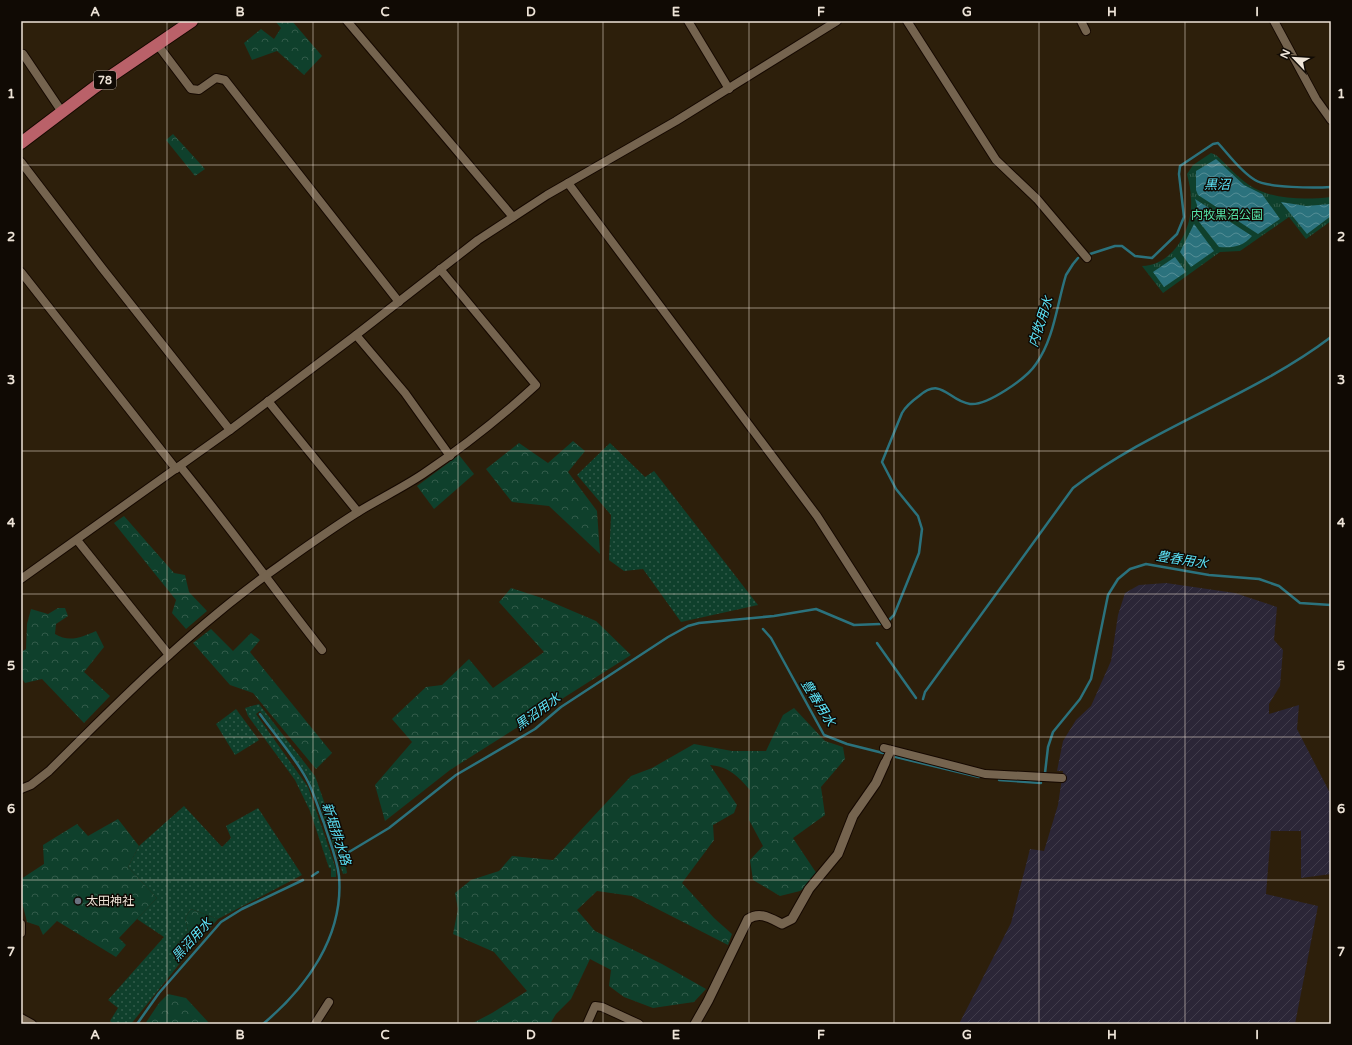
<svg xmlns="http://www.w3.org/2000/svg" width="1352" height="1045" font-family="'Varela Round','Noto Sans JP',sans-serif">
	<style>
		.industrial { fill: url(#industrial-furrows) }
		.grass { fill: url(#grass-dots) }
		.forest { fill: url(#forest-crowns) }
		.park { fill: url(#park-tufts) }
		.water { fill: url(#water-waves) }
		.lines { fill: none; stroke-linecap: round; stroke-linejoin: round }
		.stream { stroke: #2b727d; stroke-width: 2.5 }
		.minor-casing { stroke: #150800; stroke-width: 10 }
		.tertiary-casing { stroke: #150800; stroke-width: 11 }
		.primary-casing { stroke: #150800; stroke-width: 14 }
		.minor { stroke: #75644f; stroke-width: 8 }
		.tertiary { stroke: #75644f; stroke-width: 9 }
		.primary { stroke: #ba6169; stroke-width: 12 }
		.grid { fill: none; stroke: #eee4d8; stroke-width: 1; stroke-opacity: 0.55 }
		.worship-dot { fill: #6b7280; stroke: #100a04; stroke-width: 1.5 }
		.labels { text-anchor: middle; dominant-baseline: central; stroke-width: 3; stroke-linejoin: round; paint-order: stroke }
		.shield { fill: #100a04; stroke: #aba398; stroke-width: 1 }
		.shield-label { font-size: 11px; font-weight: bold; fill: #eee4d8 }
		.park-label { font-size: 12px; fill: #56e4a9; stroke: #100a04 }
		.poi-label { font-size: 12px; fill: #eee4d8; stroke: #100a04; text-anchor: start }
		.water-label { font-size: 13px; font-style: italic; fill: #5ce3f8; stroke: #100a04 }
		.neatline { fill: none; stroke: #eee4d8; stroke-width: 1.5 }
		.grid-label { font-size: 13px; text-anchor: middle; font-weight: bold; fill: #eee4d8 }
	</style>
	<defs>
		<pattern id="industrial-furrows" width="10" height="10" patternUnits="userSpaceOnUse"><rect width="10" height="10" fill="#2b2637"/><path d="M-1 1l2-2M0 10L10 0M9 11l2-2" fill="none" stroke="#403b4a"/></pattern>
		<pattern id="grass-dots" width="8" height="8" patternUnits="userSpaceOnUse"><rect width="8" height="8" fill="#0f402c"/><path d="M2 2h.1M6 6h.1" fill="none" stroke="#325b4a" stroke-width="1.8" stroke-linecap="round"/></pattern>
		<pattern id="forest-crowns" width="20" height="18" patternUnits="userSpaceOnUse"><rect width="20" height="18" fill="#0f402c"/><path d="M2 6a3 3 0 1 1 6 0M12 15a3 3 0 1 1 6 0" fill="none" stroke="#325b4a"/></pattern>
		<pattern id="park-tufts" width="24" height="20" patternUnits="userSpaceOnUse"><rect width="24" height="20" fill="#0f402c"/><path d="M3 7l-1-3M5 7V3M7 7l1-3M15 17l-1-3M17 17v-4M19 17l1-3" fill="none" stroke="#325b4a"/></pattern>
		<pattern id="water-waves" width="16" height="10" patternUnits="userSpaceOnUse"><rect width="16" height="10" fill="#2b727d"/><path d="M0 5q4-4 8 0t8 0" fill="none" stroke="#548d95"/></pattern>
	</defs>
	<rect width="100%" height="100%" fill="#2d1f0b"/>
	<path class="industrial" d="M1166,583L1235,593L1277,607L1274,640L1283,650L1280,686L1269,704V714L1299,705L1297,729L1331,795V874L1301,878V831H1271L1266,894L1318,906L1295,1024H959L1011,923L1030,849L1044,851L1058,805L1063,771H1057L1063,741L1076,720L1091,706L1111,661L1118,615L1125,593L1139,585Z"/>
	<g class="grass">
		<path d="M610,443L645,477L654,471L758,605L681,622L643,569L624,571L609,560L611,515L577,475Z"/>
		<path d="M259,704L315,776L344,858L342,860L345,861L347,873L343,874L320,806L307,776L260,711L256,714L308,787L336,869V877H331V868H329L310,811L295,780L248,716L245,708Z"/>
		<path d="M236,709L259,740L235,755L216,724Z"/>
		<path d="M184,806L222,847L231,838L226,826L258,808L302,875L218,919L191,909L185,918L188,931L177,943L189,952L131,1024H114L110,1021L118,1008L108,1000L164,937L137,919L157,898L128,867L139,846Z"/>
	</g>
	<g class="forest">
		<path d="M275,21H292L322,56L304,75L277,51L252,60L244,43L261,29L274,39L281,28Z"/>
		<path d="M173,134L205,169L195,176L166,140Z"/>
		<path d="M573,441L585,451L568,472L597,511L600,554L549,506L512,502L486,469L519,443L548,463Z"/>
		<path d="M459,455L474,474L434,509L417,486Z"/>
		<path d="M124,516L174,573L185,575L189,592L207,611L186,629L172,613L176,600L114,523Z"/>
		<path d="M511,588L542,598L596,621L631,655L450,770L385,821L375,785L412,742L392,719L426,687L442,685L469,659L493,688L544,652L499,602Z"/>
		<path d="M58,608H65L68,616L56,624L55,634C69,643 82,637 96,631L104,647L84,672L110,696L84,723L42,679L25,683L21,677V652L26,649L27,624L31,609L48,614Z"/>
		<path d="M211,629L233,651L251,633L260,640L250,652L332,753L316,769L253,693L230,685L193,643Z"/>
		<path d="M794,708L825,741L843,747L845,759L821,787L825,815L793,838L819,877L800,891L780,896L753,880L750,860L763,846L749,820L750,790C738,776 729,767 710,765L737,805L734,813L713,825L714,840L682,883L714,918L732,934L728,945L632,896L597,891L577,910L595,931L662,964L706,989L694,1002L653,1008L624,997L609,986L611,970L590,959L571,999L556,1014L550,1024H471L492,1013L527,991L494,952L453,934L458,909L455,893L471,880L499,871L512,856L553,860L631,776L652,768L694,744L732,751H766L783,715Z"/>
		<path d="M118,819L139,846L128,867L157,898L119,938L126,945L116,957L57,921L43,935L39,926L27,922L21,898V879L44,864L43,845L77,824L88,836Z"/>
		<path d="M191,909L218,919L189,952L177,943L188,931L185,918Z"/>
		<path d="M168,994L186,998L209,1023L145,1024L159,1003Z"/>
	</g>
	<path class="park" d="M1211,153L1216,155C1227,165 1237,177 1249,185C1271,200 1305,200 1331,197V221L1306,239L1289,217L1240,251L1220,252L1163,293L1142,266C1174,265 1193,229 1191,199C1191,191 1189,182 1187,174L1193,165Z"/>
	<g class="water">
		<path d="M1216,159L1244,185L1262,194L1280,219L1258,234L1198,195L1196,190V171Z"/>
		<path d="M1195,199L1252,236C1243,247 1232,248 1219,247L1196,218L1197,205Z"/>
		<path d="M1281,202L1306,206L1331,204V216L1307,234Z"/>
		<path d="M1194,224L1214,251L1191,267L1180,252Z"/>
		<path d="M1175,257L1186,272L1164,287L1153,272Z"/>
	</g>
	<g class="lines">
		<g class="stream">
			<path d="M1090,254L1115,246H1122L1135,256L1152,258L1177,234L1184,217L1179,174L1180,166L1213,144L1218,143C1229,155 1241,172 1255,180C1267,188 1315,188 1331,187"/>
			<path d="M889,620L894,615L919,553L922,529L918,516L896,489L882,462L902,413C906,406 912,401 919,396C942,376 948,401 970,404C987,406 1027,378 1036,364C1054,339 1057,304 1066,275L1073,264L1078,258"/>
			<path d="M763,629L771,638L824,735L847,744L883,753"/>
			<path d="M877,643L916,698"/>
			<path d="M923,699L925,692L1073,488C1152,427 1252,397 1331,337"/>
			<path d="M260,714C275,735 294,756 306,778C314,792 318,808 324,823C329,840 337,858 339,876C344,936 307,987 263,1024"/>
			<path d="M896,757L979,777"/>
			<path d="M1045,773L1048,747L1053,732L1080,699L1091,679L1108,595L1118,579L1130,569L1146,564L1209,575L1259,579L1279,586L1300,603L1331,605"/>
			<path d="M999,780L1041,783"/>
			<path d="M349,852L389,828L456,775L535,729L561,707L668,637L688,626L699,623L774,616L816,609L854,625L880,624"/>
			<path d="M312,876L318,872"/>
			<path d="M137,1024L159,993L221,922L242,909L303,880"/>
		</g>
		<g class="minor-casing">
			<g id="minor">
				<path d="M347,21L513,217"/>
				<path d="M688,21L729,89"/>
				<path d="M907,21L996,160L1037,199L1087,258"/>
				<path d="M1081,21L1086,31"/>
				<path d="M1274,21L1316,99L1331,120"/>
				<path d="M157,44L191,89L199,90L216,78L225,80L399,302"/>
				<path d="M23,54L62,112"/>
				<path d="M21,162L102,268L230,430"/>
				<path d="M568,183L817,516L887,625"/>
				<path d="M21,272L176,469"/>
				<path d="M356,335L405,393L450,456"/>
				<path d="M268,401L358,512"/>
				<path d="M180,466C229,526 274,589 322,650"/>
				<path d="M77,540L169,655"/>
				<path d="M21,579L230,430L356,335L478,240L547,195L676,121L837,21"/>
				<path d="M884,748L985,774L1062,778"/>
				<path d="M885,763L891,750"/>
				<path d="M21,789L31,785L49,771C118,702 186,634 265,576C296,554 326,532 358,512C379,499 402,488 423,474C463,447 500,418 536,385L440,269"/>
				<path d="M21,924V933"/>
				<path d="M21,1018L32,1024"/>
				<path d="M315,1024L329,1002"/>
				<path d="M587,1024L595,1006L602,1007L639,1024"/>
			</g>
		</g>
		<g class="tertiary-casing">
			<path id="tertiary" d="M695,1024L708,1001L748,919C760,911 770,918 782,924L792,919L809,889L838,854L853,816L876,783L885,763"/>
		</g>
		<g class="primary-casing">
			<path id="primary" d="M21,143L95,87L192,21"/>
		</g>
		<use href="#minor" class="minor"/>
		<use href="#tertiary" class="tertiary"/>
		<use href="#primary" class="primary"/>
	</g>
	<path class="grid" d="M167,21V1024M313,21V1024M458,21V1024M603,21V1024M749,21V1024M894,21V1024M1039,21V1024M1185,21V1024M21,165H1331M21,308H1331M21,451H1331M21,594H1331M21,737H1331M21,880H1331"/>
	<circle class="worship-dot" cx="78" cy="901" r="4"/>
	<g class="labels">
		<rect class="shield" x="94" y="71" width="22" height="18" rx="3"/>
		<g class="shield-label">
			<text x="105" y="80">78</text>
		</g>
		<g class="park-label">
			<text x="1227" y="215">内牧黒沼公園</text>
		</g>
		<g class="poi-label">
			<text x="86" y="901">太田神社</text>
		</g>
		<g class="water-label">
			<text x="1217" y="185">黒沼</text>
			<text transform="translate(1041 322) rotate(-72)">内牧用水</text>
			<text transform="translate(1182 560) rotate(9)">豊春用水</text>
			<text transform="translate(818 703) rotate(58)">豊春用水</text>
			<text transform="translate(538 712) rotate(-36)">黒沼用水</text>
			<text transform="translate(336 834) rotate(72)">新堀排水路</text>
			<text transform="translate(192 940) rotate(-48)">黒沼用水</text>
		</g>
	</g>
	<rect width="1352" height="1045" fill="none" stroke="#100a04" stroke-width="44"/>
	<g transform="translate(1294 58) rotate(295)" stroke="#100a04" stroke-width="3" paint-order="stroke">
	<path d="M0-3L7 15L0 10L-7 15Z" fill="#eee4d8"/>
	<text y="-6" font-size="11" font-weight="bold" text-anchor="middle" fill="#eee4d8">N</text>
	</g>
	<rect x="22" y="22" width="1308" height="1001" class="neatline"/>
	<g class="grid-label">
		<text x="95" y="16">A</text>
		<text x="240" y="16">B</text>
		<text x="385" y="16">C</text>
		<text x="531" y="16">D</text>
		<text x="676" y="16">E</text>
		<text x="821" y="16">F</text>
		<text x="967" y="16">G</text>
		<text x="1112" y="16">H</text>
		<text x="1257" y="16">I</text>
		<text x="11" y="98">1</text>
		<text x="1341" y="98">1</text>
		<text x="11" y="241">2</text>
		<text x="1341" y="241">2</text>
		<text x="11" y="384">3</text>
		<text x="1341" y="384">3</text>
		<text x="11" y="527">4</text>
		<text x="1341" y="527">4</text>
		<text x="11" y="670">5</text>
		<text x="1341" y="670">5</text>
		<text x="11" y="813">6</text>
		<text x="1341" y="813">6</text>
		<text x="11" y="956">7</text>
		<text x="1341" y="956">7</text>
		<text x="95" y="1039">A</text>
		<text x="240" y="1039">B</text>
		<text x="385" y="1039">C</text>
		<text x="531" y="1039">D</text>
		<text x="676" y="1039">E</text>
		<text x="821" y="1039">F</text>
		<text x="967" y="1039">G</text>
		<text x="1112" y="1039">H</text>
		<text x="1257" y="1039">I</text>
	</g>
</svg>
